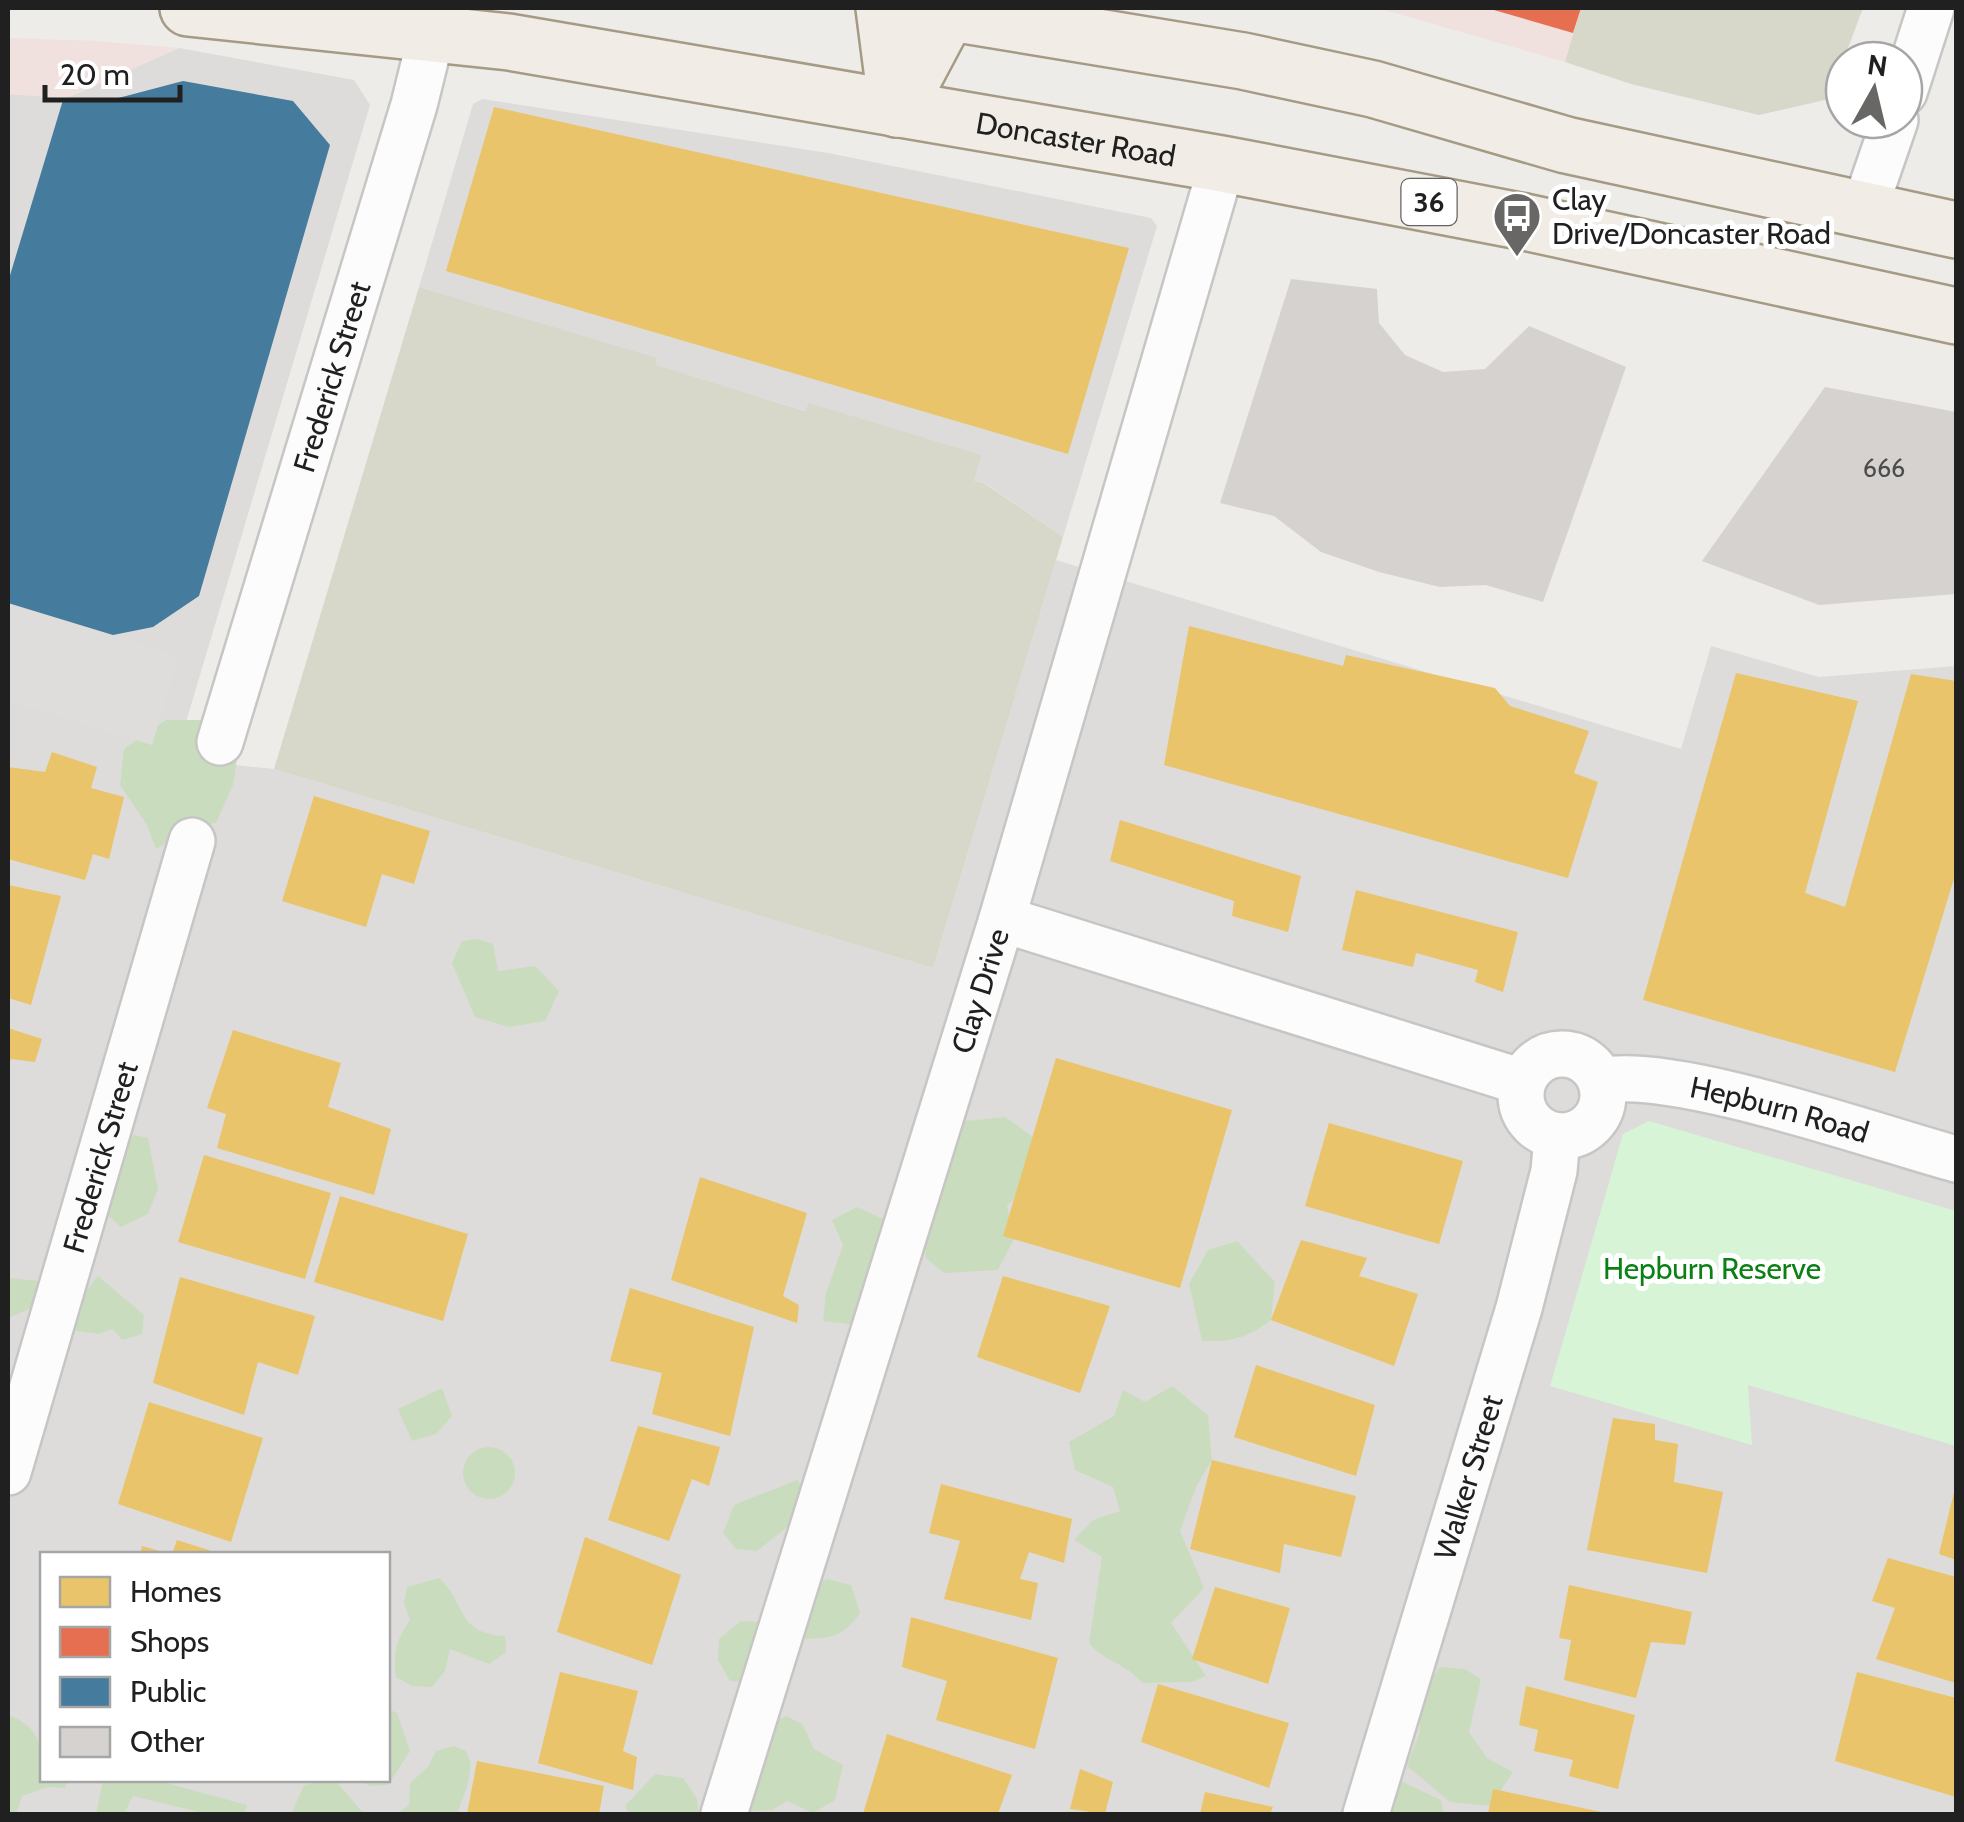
<svg xmlns="http://www.w3.org/2000/svg" width="1964" height="1822" font-family="Cabin,sans-serif">
	<style>
		.residential { fill: #dddcda; fill-rule: evenodd }
		.commercial { fill: #f0e0de }
		.construction { fill: #d7d7ca }
		.forest { fill: #c9ddbe }
		.park { fill: #d7f4d6 }
		.parking { fill: #dedddc }
		.homes { fill: #e9c46a }
		.shops { fill: #e76f51 }
		.public { fill: #457b9d }
		.building { fill: #d5d2cf }
		.lines { fill: none; stroke-linecap: round; stroke-linejoin: round }
		.street-casing { stroke: #c7c6c4; stroke-width: 50 }
		.primary-casing { stroke: #a59a84; stroke-width: 60 }
		.street { stroke: #fcfcfc; stroke-width: 45 }
		.primary { stroke: #f1ece5; stroke-width: 55 }
		.labels { text-anchor: middle; dominant-baseline: central; stroke-width: 10; stroke-linejoin: round; paint-order: stroke }
		.number-label { font-size: 25px; fill: #4d4c4c }
		.shield { fill: #fff; stroke: #636363; stroke-width: 2.5 }
		.shield-label { font-size: 28px; font-weight: bold; fill: #202020 }
		.street-label { font-size: 30px; fill: #202020; stroke: #fff }
		.poi-label { font-size: 30px; fill: #202020; stroke: #fff; text-anchor: start }
		.park-label { font-size: 30px; fill: #0b8014; stroke: #fff }
	</style>
	<rect width="100%" height="100%" fill="#eeece8"/>
	<g class="residential">
		<path d="M179,48L354,80L370,105L175,759L274,769L933,968L1056,560L1681,749L1711,646L1819,677L1956,666V1814H8V94L67,98ZM42,1554H388V1780H42Z"/>
		<path d="M482,99L828,153L1151,218L1157,226L1063,537L985,483L973,481L980,455L810,404L806,411L655,365L657,359L419,287L473,104Z"/>
	</g>
	<g class="commercial">
		<path d="M1378,8H1581L1565,62Z"/>
		<path d="M8,38L97,41L179,48L67,98L8,94Z"/>
	</g>
	<g class="construction">
		<path d="M1581,8H1863L1829,99L1759,115L1631,84L1565,62Z"/>
		<path d="M419,287L657,358L656,365L805,411L809,403L981,455L974,481L984,483L1063,537L933,968L274,769Z"/>
	</g>
	<g class="forest">
		<path d="M166,720H203L238,753L233,785L216,823L195,825L156,849L147,825L120,785L124,749Z"/>
		<path d="M478,939L493,944L498,971L535,966L559,991L545,1021L509,1027L475,1017L452,963L462,941Z"/>
		<path d="M1005,1117L1037,1140L1031,1182L1007,1206L1014,1239L998,1270L944,1273L926,1258L922,1207L956,1122Z"/>
		<path d="M134,1135L148,1138L158,1189L148,1214L121,1227L98,1207L111,1155Z"/>
		<path d="M857,1207L907,1230L858,1325L823,1321L826,1293L843,1245L832,1220Z"/>
		<path d="M1237,1241L1275,1282L1271,1320C1248,1338 1231,1342 1202,1341L1189,1284L1208,1250Z"/>
		<path d="M8,1270L10,1278L40,1281L31,1308L8,1318Z"/>
		<path d="M98,1276L144,1315L142,1334L122,1340L113,1329L99,1334L76,1331L72,1308Z"/>
		<path d="M1172,1386L1208,1415L1212,1460L1197,1485L1180,1531L1204,1588L1171,1623L1206,1676L1192,1682L1142,1683C1128,1664 1104,1662 1089,1643L1102,1557L1074,1540L1093,1520L1120,1511L1113,1487L1075,1470L1069,1442L1114,1416L1123,1390L1145,1402Z"/>
		<path d="M442,1388L452,1416L436,1434L412,1441L398,1409Z"/>
		<circle cx="489" cy="1473" r="26"/>
		<path d="M797,1480L806,1491L791,1524L757,1551L736,1549L723,1533L734,1505Z"/>
		<path d="M439,1578C468,1605 455,1633 505,1636L506,1652L489,1664L450,1649L445,1671L432,1687L412,1686L396,1677C393,1653 396,1640 410,1620L404,1603L407,1587Z"/>
		<path d="M827,1579L851,1585L860,1613C842,1638 831,1638 802,1639L795,1612L808,1586Z"/>
		<path d="M741,1621L762,1622L750,1682L730,1681L718,1660L719,1639Z"/>
		<path d="M1440,1667L1465,1669L1481,1679L1469,1732L1487,1758L1513,1772L1490,1806L1450,1802L1407,1766L1420,1731L1419,1698Z"/>
		<path d="M388,1709L397,1713L410,1751L388,1785L370,1786L360,1780H388Z"/>
		<path d="M8,1715C41,1727 42,1746 42,1780H68L65,1788L48,1787L22,1796L16,1814H8Z"/>
		<path d="M787,1716L803,1725L814,1749L843,1765L835,1800L813,1813L787,1801L772,1810L746,1811L759,1727Z"/>
		<path d="M454,1746L466,1751L471,1764L468,1784L457,1814H397L409,1805L410,1783L428,1767L436,1751Z"/>
		<path d="M655,1774L683,1778L697,1799L699,1814H630L625,1806Z"/>
		<path d="M103,1780H155L247,1805L244,1814H207L133,1796L124,1814H96Z"/>
		<path d="M335,1780L364,1814H291L304,1785Z"/>
		<path d="M1399,1780L1441,1800L1444,1814H1341L1363,1793Z"/>
	</g>
	<path class="park" d="M1649,1121L1956,1211V1446L1748,1385L1752,1445L1550,1386L1623,1134Z"/>
	<path class="parking" d="M8,603L179,656L152,745L8,701Z"/>
	<g class="homes">
		<path d="M494,107L1129,248L1068,454L446,271Z"/>
		<path d="M1189,626L1343,666L1346,655L1495,688L1510,706L1589,731L1574,773L1598,782L1568,878L1164,765Z"/>
		<path d="M1736,673L1858,701L1805,893L1845,907L1911,674L1956,681V872L1895,1072L1643,1000Z"/>
		<path d="M52,752L97,767L91,788L124,797L109,859L93,854L85,880L8,859V767L45,772Z"/>
		<path d="M314,796L430,831L414,884L382,874L366,927L282,901Z"/>
		<path d="M1120,820L1301,876L1288,932L1232,916L1234,901L1110,861Z"/>
		<path d="M8,885L61,896L31,1005L8,998Z"/>
		<path d="M1356,890L1518,932L1503,992L1475,982L1478,970L1416,953L1413,967L1342,950Z"/>
		<path d="M8,1028L42,1039L35,1062L11,1059L8,1068Z"/>
		<path d="M233,1030L341,1063L328,1107L391,1129L374,1195L217,1148L226,1114L207,1108Z"/>
		<path d="M1056,1058L1232,1110L1180,1288L1003,1236Z"/>
		<path d="M1329,1123L1463,1161L1439,1244L1305,1206Z"/>
		<path d="M204,1155L331,1193L305,1279L178,1242Z"/>
		<path d="M700,1177L807,1213L783,1296L799,1305L797,1323L671,1280Z"/>
		<path d="M340,1196L468,1234L443,1321L314,1282Z"/>
		<path d="M1301,1240L1367,1258L1359,1276L1418,1294L1394,1366L1271,1320Z"/>
		<path d="M1003,1276L1110,1306L1080,1393L977,1357Z"/>
		<path d="M180,1277L315,1316L298,1375L258,1362L244,1415L153,1383Z"/>
		<path d="M630,1288L754,1327L730,1436L652,1414L662,1373L610,1361Z"/>
		<path d="M1256,1365L1375,1405L1356,1476L1234,1437Z"/>
		<path d="M149,1402L263,1438L231,1542L118,1504Z"/>
		<path d="M1613,1418L1655,1424V1440L1678,1444L1674,1482L1723,1492L1707,1573L1587,1550Z"/>
		<path d="M638,1426L720,1447L709,1486L692,1479L669,1541L608,1520Z"/>
		<path d="M1212,1460L1356,1496L1341,1557L1284,1544L1280,1573L1190,1549Z"/>
		<path d="M941,1484L1072,1519L1064,1563L1029,1552L1020,1579L1038,1583L1031,1620L944,1599L960,1541L929,1533Z"/>
		<path d="M1955,1488H1956V1560L1939,1554Z"/>
		<path d="M585,1537L681,1575L652,1665L557,1632Z"/>
		<path d="M177,1540L221,1554H172Z"/>
		<path d="M142,1546L167,1553V1554H140Z"/>
		<path d="M1888,1558L1956,1577V1683L1876,1659L1895,1608L1872,1601Z"/>
		<path d="M1569,1585L1692,1612L1685,1645L1651,1642L1636,1698L1564,1680L1571,1640L1559,1638Z"/>
		<path d="M1215,1587L1290,1608L1268,1684L1192,1659Z"/>
		<path d="M911,1617L1058,1658L1035,1749L936,1720L947,1681L902,1667Z"/>
		<path d="M560,1672L638,1691L623,1751L637,1757L633,1790L538,1763Z"/>
		<path d="M1857,1672L1956,1698V1797L1835,1761Z"/>
		<path d="M1158,1684L1289,1723L1269,1788L1141,1742Z"/>
		<path d="M1526,1686L1635,1715L1618,1789L1569,1776L1573,1760L1534,1751L1538,1730L1519,1725Z"/>
		<path d="M887,1734L1012,1775L998,1814H863Z"/>
		<path d="M477,1761L604,1786L599,1814H467Z"/>
		<path d="M1080,1769L1113,1782L1105,1814L1070,1809Z"/>
		<path d="M1493,1789L1606,1813V1814H1488Z"/>
		<path d="M1205,1792L1273,1807L1270,1814H1200Z"/>
	</g>
	<path class="shops" d="M1487,8H1581L1573,33Z"/>
	<path class="public" d="M183,81L293,101L330,145L199,596L153,627L113,635L8,603V282L63,100L107,101Z"/>
	<g class="building">
		<path d="M1291,279L1377,289L1379,323L1405,355L1443,372L1485,369L1529,326L1626,367L1543,602L1486,585L1440,587L1379,572L1321,552L1274,516L1220,503Z"/>
		<path d="M1825,387L1956,412V594L1819,605L1702,561Z"/>
	</g>
	<g class="lines">
		<g class="street-casing">
			<g id="street">
				<path d="M1904,92L1931,8"/>
				<path d="M1864,210L1895,120"/>
				<path id="s1" d="M220,742L414,105L438,8"/>
				<path d="M1002,919L1522,1082"/>
				<circle cx="1562" cy="1095" r="41"/>
				<path id="s2" d="M1601,1081C1672,1065 1878,1138 1956,1159"/>
				<path id="s3" d="M8,1472L192,841"/>
				<path id="s4" d="M724,1814L1002,919L1222,164"/>
				<path id="s5" d="M1366,1814L1519,1308L1554,1171L1557,1136"/>
			</g>
		</g>
		<g class="primary-casing">
			<g id="primary">
				<path id="s6" d="M188,8L509,42L1222,164L1525,222L1956,316"/>
				<path d="M884,8L897,109"/>
				<path d="M921,8L1243,61L1373,89L1566,145L1956,230"/>
				<path d="M897,109L949,11"/>
			</g>
		</g>
		<use href="#street" class="street"/>
		<use href="#primary" class="primary"/>
	</g>
	<defs>
		<g id="bus-pin" transform="scale(2.5)"><path d="M0 17L-7.5 6A9.5 9.5 0 1 1 7.5 6Z" fill="#686766" stroke="#fff"/><path d="M-5-6H5V4H4V6H2V4H-2V6H-4V4H-5ZM-3.5-4V0h7V-4ZM-3.5 1.2v1.5H-2V1.2ZM2 1.2v1.5H3.5V1.2Z" fill="#fff"/></g>
	</defs>
	<g fill-rule="evenodd">
		<use href="#bus-pin" x="1517" y="216"/>
	</g>
	<g class="labels">
		<g class="number-label">
			<text x="1884" y="468">666</text>
		</g>
		<rect class="shield" x="1401.5" y="179" width="55" height="46" rx="8"/>
		<g class="shield-label">
			<text x="1429" y="202">36</text>
		</g>
		<g class="street-label">
			<text stroke="none"><textPath href="#s6" startOffset="898">Doncaster Road</textPath></text>
			<text stroke="none"><textPath href="#s1" startOffset="382">Frederick Street</textPath></text>
			<text stroke="none"><textPath href="#s4" startOffset="862">Clay Drive</textPath></text>
			<text stroke="none"><textPath href="#s2" startOffset="182">Hepburn Road</textPath></text>
			<text stroke="none"><textPath href="#s3" startOffset="328">Frederick Street</textPath></text>
			<text stroke="none"><textPath href="#s5" startOffset="352">Walker Street</textPath></text>
		</g>
		<g class="poi-label">
			<text x="1552" y="199">Clay<tspan x="1552" dy="34">Drive/Doncaster Road</tspan></text>
		</g>
		<g class="park-label">
			<text x="1712" y="1268">Hepburn Reserve</text>
		</g>
	</g>
	<rect width="1964" height="1822" fill="none" stroke="#202020" stroke-width="20"/>
	<rect x="40" y="1552" width="350" height="230" fill="#ffffff" stroke="#a6a6a6" stroke-width="2.5"/>
	<rect x="60" y="1577" width="50" height="30" fill="#e9c46a" stroke="#a6a6a6" stroke-width="2.5"/>
	<text x="130" y="1602" font-size="30" fill="#202020">Homes</text>
	<rect x="60" y="1627" width="50" height="30" fill="#e76f51" stroke="#a6a6a6" stroke-width="2.5"/>
	<text x="130" y="1652" font-size="30" fill="#202020">Shops</text>
	<rect x="60" y="1677" width="50" height="30" fill="#457b9d" stroke="#a6a6a6" stroke-width="2.5"/>
	<text x="130" y="1702" font-size="30" fill="#202020">Public</text>
	<rect x="60" y="1727" width="50" height="30" fill="#d5d2cf" stroke="#a6a6a6" stroke-width="2.5"/>
	<text x="130" y="1752" font-size="30" fill="#202020">Other</text>
	<g transform="translate(1874 90) rotate(8)"><circle r="48" fill="#ffffff" stroke="#a6a6a6" stroke-width="2.5"/>
	<path d="M0-8L18 38L0 25L-18 38Z" fill="#686766"/>
	<text y="-15" font-size="28" font-weight="bold" text-anchor="middle" fill="#202020">N</text>
	</g>
	<path d="M45 85v15h135v-15" fill="none" stroke="#202020" stroke-width="5"/>
	<text x="60" y="85" font-size="30" fill="#202020" stroke="#ffffff" stroke-width="8" paint-order="stroke">20 m</text>
</svg>
